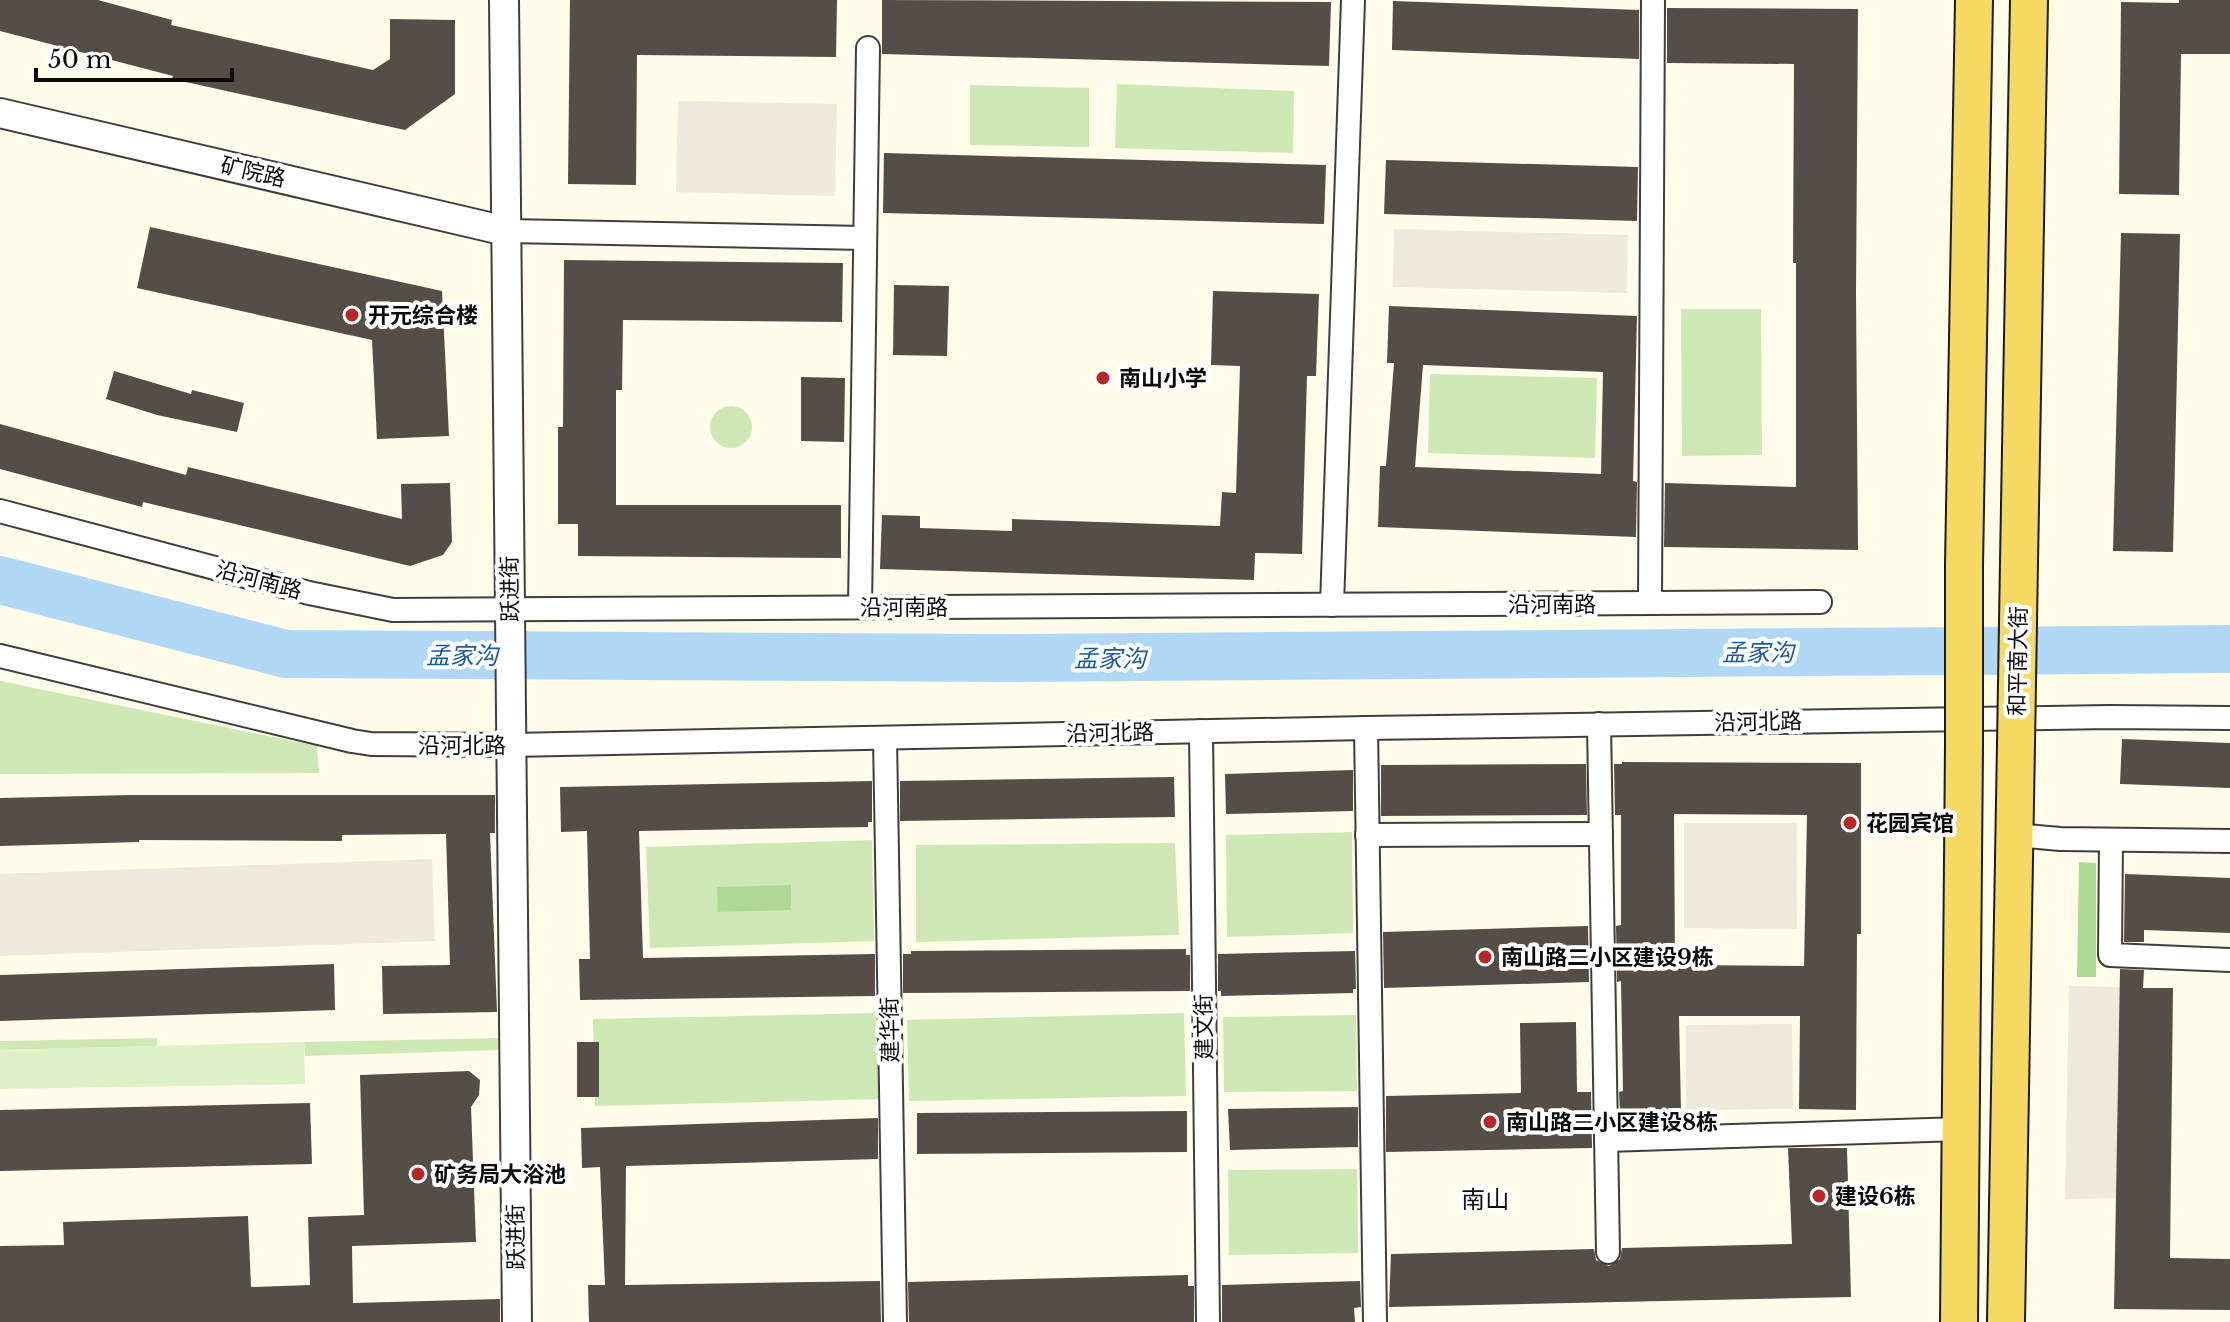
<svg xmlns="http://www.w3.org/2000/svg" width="2230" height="1322" font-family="'Libre Baskerville','Noto Sans SC',serif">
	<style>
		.green { fill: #cde8b5 }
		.forest { fill: #b0d895 }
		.pitch { fill: #dfefc7 }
		.plaza { fill: #ede9db }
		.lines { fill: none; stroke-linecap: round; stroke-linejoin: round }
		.river { stroke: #b0d8f5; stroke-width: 48 }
		.building { fill: #544d48; fill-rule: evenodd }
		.minor-casing { stroke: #3e3e3e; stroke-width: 26 }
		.tertiary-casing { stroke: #3e3e3e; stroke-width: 32 }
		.primary-casing { stroke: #1c1c1c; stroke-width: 40 }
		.minor { stroke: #fff; stroke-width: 22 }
		.tertiary { stroke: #fff; stroke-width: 28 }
		.primary { stroke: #f6d963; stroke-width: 36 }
		.primary-bridge-casing { stroke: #1c1c1c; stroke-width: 40; stroke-linecap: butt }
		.primary-bridge { stroke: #f6d963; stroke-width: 36 }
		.poi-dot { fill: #b82727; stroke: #fff; stroke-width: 3 }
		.labels { text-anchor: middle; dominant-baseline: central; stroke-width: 8; stroke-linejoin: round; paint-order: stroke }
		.street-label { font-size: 22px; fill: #0b0b0b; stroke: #fff }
		.poi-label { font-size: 22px; font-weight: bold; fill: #0b0b0b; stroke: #fff; text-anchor: start }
		.water-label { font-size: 24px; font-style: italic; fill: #185b9a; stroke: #fff }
		.neighbourhood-label { font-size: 24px; fill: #0b0b0b; stroke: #fff }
	</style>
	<rect width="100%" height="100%" fill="#fffcea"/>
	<g class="green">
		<path d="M1117,84L1294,91L1293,153L1115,148Z"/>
		<path d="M970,85L1089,88V147L970,145Z"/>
		<path d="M1681,309H1761L1762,455L1682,456Z"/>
		<path d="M1430,374L1597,378L1595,458L1428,453Z"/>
		<circle cx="731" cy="427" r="21"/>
		<path d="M0,681L317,746L319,773L0,774Z"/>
		<path d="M1352,832L1353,933L1227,937L1226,835Z"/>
		<path d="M872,840L874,941L650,948L646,847Z"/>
		<path d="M1175,843L1179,935L916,942V845Z"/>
		<path d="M880,1013L882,1099L595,1106L593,1019Z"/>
		<path d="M1184,1013L1186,1096L909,1101L907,1020Z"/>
		<path d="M1356,1015L1357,1091L1224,1092L1223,1017Z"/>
		<path d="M157,1038V1046L0,1050V1041Z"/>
		<path d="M499,1038L500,1050L305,1056L304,1042Z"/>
		<path d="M1357,1169L1358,1253L1229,1255L1228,1170Z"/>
	</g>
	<g class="forest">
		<path d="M2079,862L2096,863V977H2077Z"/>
		<path d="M791,885V910L718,912L717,887Z"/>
	</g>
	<path class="pitch" d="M304,1042L305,1084L0,1089V1050Z"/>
	<g class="plaza">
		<path d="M678,101L837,104L835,196L676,192Z"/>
		<path d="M1394,229L1628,235L1627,293L1393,287Z"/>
		<path d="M1684,823H1797V929L1684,928Z"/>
		<path d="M432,859L435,941L0,956V874Z"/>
		<path d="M2069,986L2120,987L2116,1198L2065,1199Z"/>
		<path d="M1792,1024L1793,1109L1686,1110V1025Z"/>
	</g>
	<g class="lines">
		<path class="river" d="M0,580L286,654L1003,658L2230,649"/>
	</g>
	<g class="building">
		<path d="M0,0H98L172,20L171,25L373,70L390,59V19L455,20V94L405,130L172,79L173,76L0,31Z"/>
		<path d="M570,0H837L836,57L637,55L636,185L568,184Z"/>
		<path d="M882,0L1331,2L1329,66L882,54Z"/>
		<path d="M2179,0H2230V54H2181L2179,195L2119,194L2121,2L2179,3Z"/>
		<path d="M1393,1L1639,10V59L1392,50Z"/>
		<path d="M1667,8L1858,9L1856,293L1858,550L1664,547L1665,483L1796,487V263H1793L1794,64L1667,63Z"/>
		<path d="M884,153L1326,165L1324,224L883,213Z"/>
		<path d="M1386,160L1638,167L1637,221L1384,214Z"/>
		<path d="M150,227L442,291L449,436L377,439L372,340L137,288Z"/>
		<path d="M2121,233L2180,234L2173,552L2113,551Z"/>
		<path d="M564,260L843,263L842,322L623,320L622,390H616V505H841V558L578,556V524H558V427H563Z"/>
		<path d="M894,285L949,286L947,356L893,355Z"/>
		<path d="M1213,291L1319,294L1316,376H1307L1302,554L1255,553L1254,580L880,569L882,515L920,516V528L1012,531V519L1220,526L1222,492L1236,493L1240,366L1211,365Z"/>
		<path d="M1389,306L1637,316L1633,481L1637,482L1636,537L1378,527L1380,466H1386L1394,363H1387ZM1423,365L1603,372L1601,474L1415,467Z"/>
		<path d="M114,371L191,394L192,390L244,403L237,432L157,415L106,399Z"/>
		<path d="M801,377L845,378L844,442L801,441Z"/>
		<path d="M0,424L186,475L188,467L402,519L401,484L450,483L452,542L443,555L410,566L143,502L142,507L0,469Z"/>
		<path d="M2122,739L2230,743V788L2120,784Z"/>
		<path d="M1622,762L1861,763V934H1857L1856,1110L1799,1109L1800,1016H1679L1681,1112L1620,1113L1619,1092L1623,1091L1621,981L1617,982L1616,926L1621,925V815H1615L1614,764H1622ZM1674,814L1807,815L1804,966L1675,965Z"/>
		<path d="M1586,764L1587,815L1381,816V765Z"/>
		<path d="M1353,770V811L1226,814L1225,774Z"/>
		<path d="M1174,777L1175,817L900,821V781Z"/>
		<path d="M872,781V822H868V827L639,831L643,958L875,954V996L580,1000L579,959H590L587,831L561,832L560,787Z"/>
		<path d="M130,795H495V833H490L497,1012L383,1014L382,966L450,965L446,834L342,835V841L139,840V842L0,846V798Z"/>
		<path d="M2125,874L2230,878V933L2144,930V942H2124Z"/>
		<path d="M1588,926L1589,982L1384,988L1383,932Z"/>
		<path d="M1186,949V955H1190V991L903,993V954H911V951Z"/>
		<path d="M1355,951L1356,989H1353V993L1221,996V991H1218V954Z"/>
		<path d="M334,964L335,1010L0,1021V975Z"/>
		<path d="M2120,969L2144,970L2143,988H2173L2170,1258L2230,1259V1310L2114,1309Z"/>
		<path d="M1576,1022L1577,1092H1591L1592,1148L1386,1152V1096L1521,1093L1520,1023Z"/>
		<rect x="577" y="1042" width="22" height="55"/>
		<path d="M469,1071L480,1080L479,1095L471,1107L476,1242L352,1246L353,1303L500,1299V1322H0V1246L64,1245L63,1222L248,1216L251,1287L310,1285L308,1217L364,1215L360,1075Z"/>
		<path d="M310,1103L312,1164L0,1171V1110Z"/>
		<path d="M1358,1107V1147L1230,1150L1228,1109Z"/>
		<path d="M1187,1111V1152L917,1154V1113Z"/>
		<path d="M878,1118V1159L626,1166L625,1285L880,1281L881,1322H589L588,1285H605L600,1167L582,1168L581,1128Z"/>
		<path d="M1788,1148H1847L1851,1297L1389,1307L1391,1254L1594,1249L1596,1260L1609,1266L1620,1259L1622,1248L1792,1244Z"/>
		<path d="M1188,1275V1286H1194V1322H909L908,1282Z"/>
		<path d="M1360,1281L1361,1307L1354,1308L1355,1322H1222V1285Z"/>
	</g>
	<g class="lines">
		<g class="minor-casing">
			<g id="minor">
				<path d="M506,231L865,238"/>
				<path d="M0,511L309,593L393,610L1820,602"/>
				<path d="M1650,603L1653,0"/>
				<path d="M1332,605L1353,0"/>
				<path d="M860,607L868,48"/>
				<path d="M0,656L352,741L371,744L511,745L1366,728L2109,717L2230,718"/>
				<path d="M1599,724L1608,1252"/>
				<path d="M1366,728L1375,1322"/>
				<path d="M1201,731L1208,1322"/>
				<path d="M885,738L895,1322"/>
				<path d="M1367,835L1601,834"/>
				<path d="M2014,835L2060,839L2230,841"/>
				<path d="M2111,840L2110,955L2230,960"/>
				<path d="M1606,1140L1961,1129"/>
			</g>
		</g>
		<g class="tertiary-casing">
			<g id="tertiary">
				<path d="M504,0L517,1322"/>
				<path d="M0,113L506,231"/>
			</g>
		</g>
		<g class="primary-casing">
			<g id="primary">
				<path d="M2019,562L2029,0"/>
				<path d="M1964,565L1974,0"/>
				<path d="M1959,1322L1964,745"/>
				<path d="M2006,1322L2016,744"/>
			</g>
		</g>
		<use href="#minor" class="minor"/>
		<use href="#tertiary" class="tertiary"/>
		<use href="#primary" class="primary"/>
		<g class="primary-bridge-casing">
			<g id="primary-bridge">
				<path d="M1964,565V745"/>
				<path d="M2016,744L2019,562"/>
			</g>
		</g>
		<use href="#primary-bridge" class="primary-bridge"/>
	</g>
	<g class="poi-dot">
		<circle cx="352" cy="315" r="8"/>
		<circle cx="1103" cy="378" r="8"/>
		<circle cx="1850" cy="823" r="8"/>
		<circle cx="1485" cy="957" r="8"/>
		<circle cx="1490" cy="1122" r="8"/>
		<circle cx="418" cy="1174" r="8"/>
		<circle cx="1819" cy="1196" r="8"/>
	</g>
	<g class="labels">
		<g class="street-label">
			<text transform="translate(253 172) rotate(13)">矿院路</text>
			<text transform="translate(259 580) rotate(15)">沿河南路</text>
			<text transform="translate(510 589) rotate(-91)">跃进街</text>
			<text x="1552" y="604">沿河南路</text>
			<text x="904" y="607">沿河南路</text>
			<text transform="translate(2018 661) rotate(-89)">和平南大街</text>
			<text transform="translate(1758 722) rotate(-1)">沿河北路</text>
			<text transform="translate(1110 733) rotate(-1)">沿河北路</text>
			<text x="462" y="745">沿河北路</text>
			<text transform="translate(1204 1027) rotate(-91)">建文街</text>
			<text transform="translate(890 1030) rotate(-91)">建华街</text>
			<text transform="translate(516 1237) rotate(-91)">跃进街</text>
		</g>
		<g class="poi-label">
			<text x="368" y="315">开元综合楼</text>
			<text x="1119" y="378">南山小学</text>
			<text x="1866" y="823">花园宾馆</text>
			<text x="1501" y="957">南山路二小区建设9栋</text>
			<text x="1506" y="1122">南山路二小区建设8栋</text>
			<text x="434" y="1174">矿务局大浴池</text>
			<text x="1835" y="1196">建设6栋</text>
		</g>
		<g class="water-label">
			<text x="1758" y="652">孟家沟</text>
			<text x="462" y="655">孟家沟</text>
			<text x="1110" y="658">孟家沟</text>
		</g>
		<g class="neighbourhood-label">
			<text x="1485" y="1199">南山</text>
		</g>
	</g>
	<path d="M36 68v12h196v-12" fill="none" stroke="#0b0b0b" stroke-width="4"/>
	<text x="48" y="68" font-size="24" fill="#0b0b0b" stroke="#ffffff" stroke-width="6" paint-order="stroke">50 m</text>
</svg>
